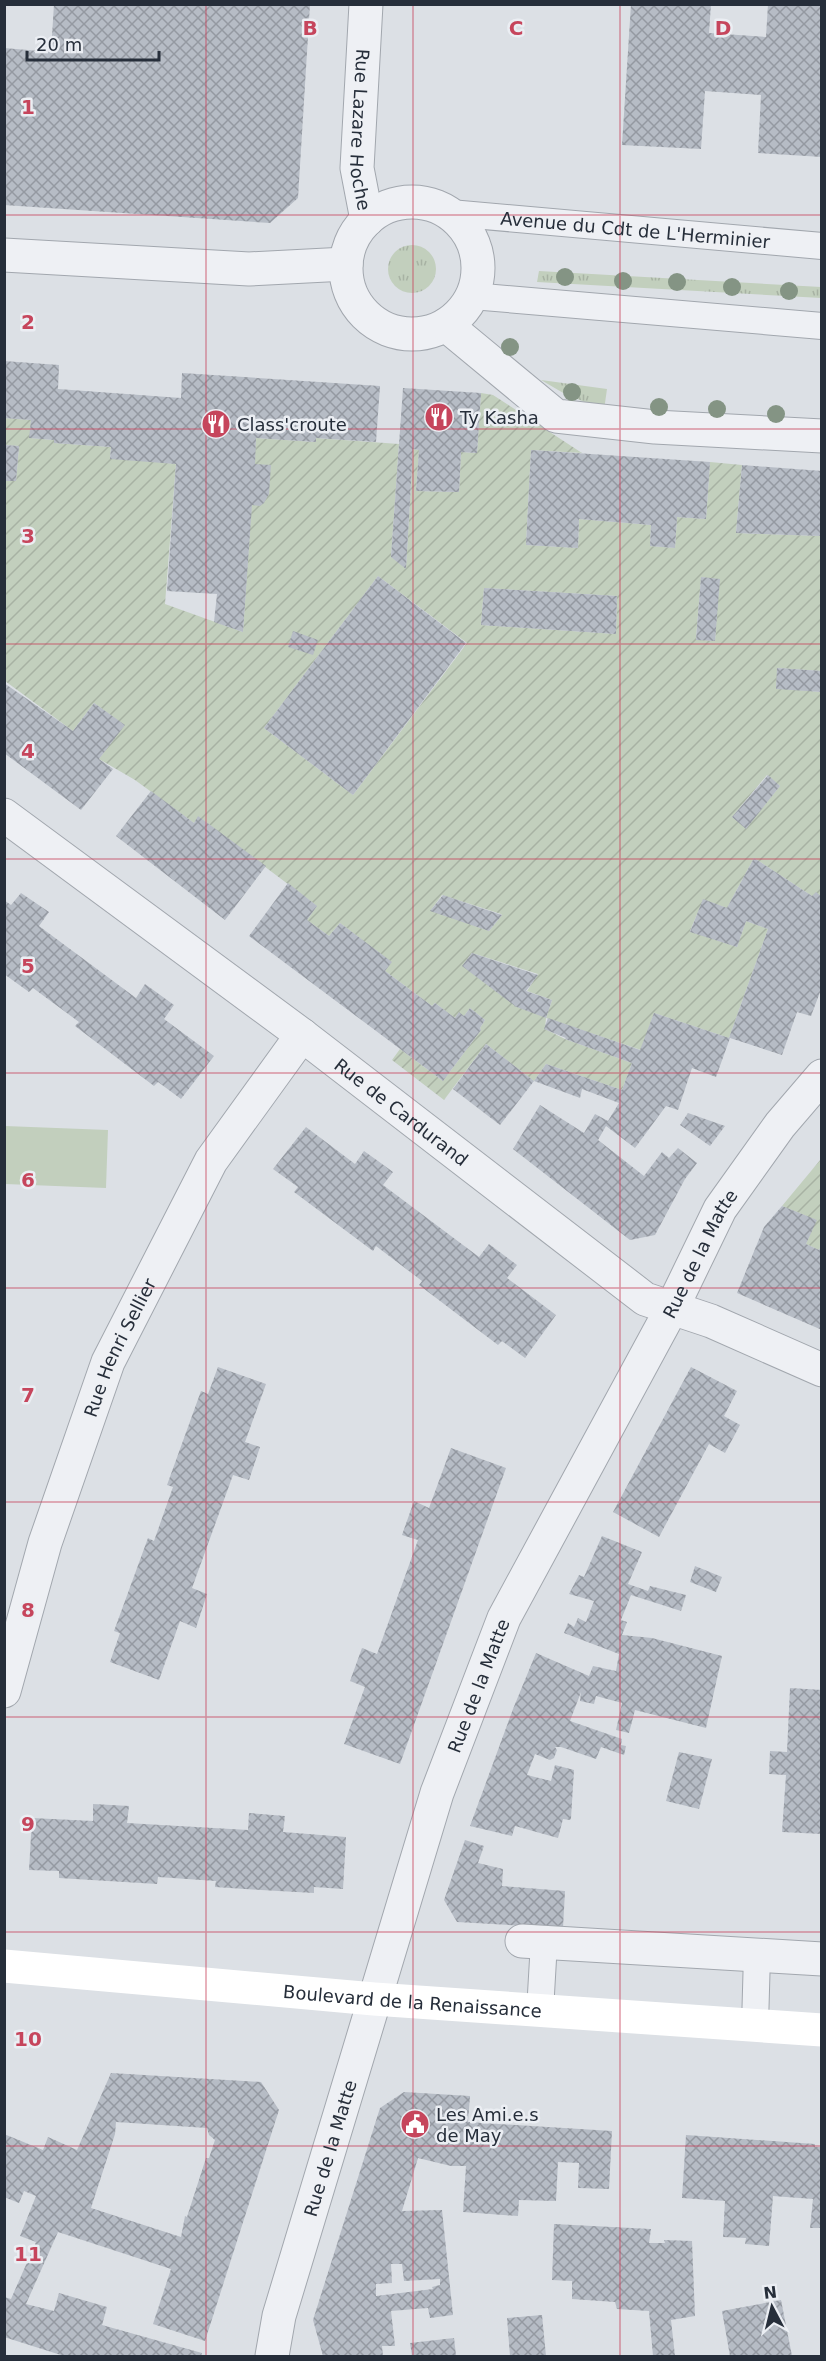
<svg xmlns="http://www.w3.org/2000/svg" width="826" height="2361" font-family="'DejaVu Sans',sans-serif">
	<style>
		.grass { fill: url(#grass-tufts) }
		.garden { fill: url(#garden-furrows); fill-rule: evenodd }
		.pitch { fill: #c2cfbd }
		.building { fill: url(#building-cross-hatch); fill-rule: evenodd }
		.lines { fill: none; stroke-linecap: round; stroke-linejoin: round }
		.service-casing { stroke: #a2a7ae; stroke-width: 28 }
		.pedestrian-casing { stroke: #a2a7ae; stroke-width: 35 }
		.minor-casing { stroke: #a2a7ae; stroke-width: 35 }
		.service { stroke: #eef0f4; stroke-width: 26 }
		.pedestrian { stroke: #eef0f4; stroke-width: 33 }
		.minor { stroke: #eef0f4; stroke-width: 33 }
		.secondary { stroke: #fff; stroke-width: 33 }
		.tree { fill: #849484 }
		.grid { fill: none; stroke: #c6455c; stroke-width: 1.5; stroke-opacity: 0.55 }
		.labels { text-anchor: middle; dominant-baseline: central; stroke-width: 5; stroke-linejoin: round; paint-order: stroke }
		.street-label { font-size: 18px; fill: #262e3a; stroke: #ebeef3 }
		.poi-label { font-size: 18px; fill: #262e3a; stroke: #ebeef3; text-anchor: start }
		.grid-label { font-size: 20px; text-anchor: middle; font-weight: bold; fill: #c6455c; stroke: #ebeef3; stroke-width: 5; stroke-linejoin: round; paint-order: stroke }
	</style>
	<defs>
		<pattern id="grass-tufts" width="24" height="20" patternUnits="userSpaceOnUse" patternTransform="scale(1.5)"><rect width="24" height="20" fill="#c2cfbd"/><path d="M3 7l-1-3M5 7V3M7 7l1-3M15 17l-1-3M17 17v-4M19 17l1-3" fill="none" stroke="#a7b2a3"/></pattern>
		<pattern id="garden-furrows" width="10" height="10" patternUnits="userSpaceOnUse" patternTransform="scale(1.5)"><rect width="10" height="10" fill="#c2cfbd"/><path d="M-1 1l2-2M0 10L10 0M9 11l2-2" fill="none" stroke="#a7b2a3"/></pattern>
		<pattern id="building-cross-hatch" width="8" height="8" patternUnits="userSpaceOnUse" patternTransform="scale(1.5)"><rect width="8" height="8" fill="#b6bcc5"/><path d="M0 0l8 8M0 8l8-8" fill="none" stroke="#9499a1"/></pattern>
	</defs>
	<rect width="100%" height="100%" fill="#dce0e5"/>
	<g class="grass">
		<circle cx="412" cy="269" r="24"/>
		<path d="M539,271L821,287V298L537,282Z"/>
		<path d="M541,380L607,389L604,410L565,394Z"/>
	</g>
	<g class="garden">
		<path d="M481,393L493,395L582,453L531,450L526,545L578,548L579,519L651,525L650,546L675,548L677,517L706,519L710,462L742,465L736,533L821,536V671L778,668L776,688L821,692V897L812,896L754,858L727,908L703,900L690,931L737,947L746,921L768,929L729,1038L654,1013L641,1050L546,1018L545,1029L565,1039L632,1063L622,1090L546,1064L534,1081L486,1044L444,1100L392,1060L400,1049L443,1081L481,1030L480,1028L485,1020L470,1008L464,1016L459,1013L455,1018L435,1003L432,1006L385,971L391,962L340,923L329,936L307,920L317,906L199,817L194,823L135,780L99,759L124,725L94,703L73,731L5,681V481H16L19,446L5,445V418L31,420L30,438L54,440L55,443L111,447L110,457L176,464L165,604L243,632L256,438L315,442L316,438L399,444L391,557L406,568L413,449L419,450L416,491L459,492L461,452L477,453ZM378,576L467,643L353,795L264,728ZM701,577L719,580L715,641L696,639ZM484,588L617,596L616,634L481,625ZM767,775L780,786L746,828L732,817ZM442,895L501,914L502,915L489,931L431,910ZM472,953L538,974L527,991L552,1000L546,1018L463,965Z"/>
		<path d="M821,1159L822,1244L819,1250L806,1244L816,1220L782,1206Z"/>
	</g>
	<path class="pitch" d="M5,1126L108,1130L106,1188L5,1184Z"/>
	<g class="building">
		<path d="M54,4H310L298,198L270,223L4,205V48L51,52Z"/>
		<path d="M631,4H711L709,33L766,37L768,4H822V157L758,153L761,95L705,91L701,149L622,145Z"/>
		<path d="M4,361L59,365L58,389L181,398L182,373L380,386L376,442L316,438V442L256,438L255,464L271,465L269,494L264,503L260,506L252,505L243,632L214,622L217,594L167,591L176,464L110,459L111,447L54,443V440L29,438L31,420L4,418Z"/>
		<path d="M403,388L481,393L477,453L461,452L459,492L416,491L419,450L413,449L406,569L391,557Z"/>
		<path d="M4,445L19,446L16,481H4Z"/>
		<path d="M531,450L710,462L706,519L677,517L675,548L650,546L651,525L579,519L578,548L526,545Z"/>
		<path d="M742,465L822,471V536L736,533Z"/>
		<path d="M378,576L466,643L353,795L264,728Z"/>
		<path d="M701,577L720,579L715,641L696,640Z"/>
		<path d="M484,588L617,596L616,634L481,625Z"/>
		<path d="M293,631L318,640L313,655L288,647Z"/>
		<path d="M777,668L822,671V692L776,689Z"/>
		<path d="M4,683L73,731L94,703L125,725L99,759L113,769L81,810L4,753Z"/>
		<path d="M768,775L780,786L746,829L732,817Z"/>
		<path d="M151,791L194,823L198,816L266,866L225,920L116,836Z"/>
		<path d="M754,858L812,896L816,892L822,897V987L811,1016L797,1012L782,1055L730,1038L716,1077L692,1068L678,1110L666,1106L635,1148L606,1126L598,1140L644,1176L662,1152L669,1158L678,1148L697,1163L685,1179L655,1235L630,1240L513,1149L540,1105L584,1133L595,1114L608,1121L619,1103L582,1089L580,1098L534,1081L546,1064L622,1090L632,1063L565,1039L566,1038L544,1029L548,1018L640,1050L654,1013L729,1038L768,929L746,921L737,947L690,932L703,899L727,908Z"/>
		<path d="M288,883L317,906L307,920L329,936L340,923L392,962L385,971L432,1006L435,1003L455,1018L459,1012L464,1016L470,1008L485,1020L480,1028L481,1030L443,1081L249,936Z"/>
		<path d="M21,893L49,912L39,926L136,998L145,984L174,1005L164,1019L214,1056L181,1099L158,1082L154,1086L75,1026L79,1022L33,988L29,992L4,974V900L11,905Z"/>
		<path d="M443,895L472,905L502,915L489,931L430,911Z"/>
		<path d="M472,953L538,975L526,991L552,1000L546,1018L514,1006H515L462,966Z"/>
		<path d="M486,1044L534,1081L500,1125L453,1089Z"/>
		<path d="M688,1113L725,1126L710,1146L680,1125Z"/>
		<path d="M306,1127L355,1164L364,1151L378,1161L393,1172L383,1185L479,1257L489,1244L517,1265L507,1278L556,1315L525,1358L502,1341L498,1345L419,1285L422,1281L376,1246L373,1251L294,1192L298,1187L273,1169Z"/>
		<path d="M782,1206L817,1220L806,1244L819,1250L822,1244V1330L737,1293L764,1227Z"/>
		<path d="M218,1367L266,1384L245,1442L260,1447L249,1480L233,1475L192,1588L207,1594L196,1628L180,1621L159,1680L110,1662L120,1633L114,1631L148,1538L154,1541L173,1487L167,1485L201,1391L208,1394Z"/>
		<path d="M691,1367L737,1391L724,1416L740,1425L725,1453L709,1444L659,1537L613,1512Z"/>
		<path d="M451,1448L506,1468L400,1764L344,1744L365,1687L350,1681L362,1648L377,1654L418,1540L402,1535L414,1501L429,1508Z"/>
		<path d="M602,1536L642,1552L628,1584L648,1591L650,1586L686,1595L681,1611L631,1595L621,1620L627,1622L622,1635L652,1638L722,1656L706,1728L635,1710L629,1733L616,1730L622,1703L596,1696L594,1704L580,1701L581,1692L570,1721L622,1739L621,1745L626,1746L624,1755L601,1747L596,1759L561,1747H555L557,1750L554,1758L550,1760L535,1754L527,1775L551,1781L555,1765L574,1770L571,1818L570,1820L563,1819L558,1838L515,1826L512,1836L470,1826L513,1709L536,1653L589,1676L593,1666L616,1671L619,1654L564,1633L568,1623L574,1627L578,1618L586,1622L594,1601L569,1594L579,1575L584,1577Z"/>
		<path d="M695,1566L722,1577L716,1592L690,1582Z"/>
		<path d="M790,1688L822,1690V1834L782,1832L786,1775L769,1774L770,1751L787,1752Z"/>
		<path d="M679,1752L712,1759L699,1809L666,1801Z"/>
		<path d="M93,1804L129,1806L127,1823L248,1830L249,1813L285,1816L283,1832L346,1837L343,1889L314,1887V1893L261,1890L215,1887L216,1881L158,1877L157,1884L59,1878V1871L29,1870L32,1818L93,1821Z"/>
		<path d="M465,1840L484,1846L478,1863L503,1869L502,1886L565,1891L563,1928L457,1922L444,1900Z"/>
		<path d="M111,2073L261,2082L279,2110L205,2341L153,2324L171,2269L58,2232L26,2304L54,2311L59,2293L107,2307L102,2325L202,2353L201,2356H64L4,2337V2297L11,2299L36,2242L20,2236L36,2196L24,2191L19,2203L4,2197V2134L43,2150L48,2137L77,2150ZM116,2122L207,2128L209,2135L215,2140L209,2158H206L187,2217L185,2216L181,2237L91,2208L115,2134Z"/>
		<path d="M404,2092L470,2096L468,2122L612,2131L609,2189L578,2188L579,2163L558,2162L556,2201L519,2200L518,2216L463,2212L466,2166H451L418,2158L402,2211L442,2210L453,2315L430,2318L428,2308L391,2311L395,2346H382L383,2356H323L313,2320L380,2108ZM391,2264H402L404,2281L440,2279V2285L432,2287L433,2289L376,2296V2284L392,2283Z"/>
		<path d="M686,2135L815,2144V2147H822V2228H810L813,2199L773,2196L769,2246L745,2244L746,2238L723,2237L725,2201L682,2198Z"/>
		<path d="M554,2224L651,2229L649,2243H665L664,2240L692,2241L695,2316L671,2320L675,2356H653L649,2311L617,2309L615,2302L572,2299V2281L552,2280Z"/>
		<path d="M781,2300L792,2356H730L722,2311Z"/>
		<path d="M542,2315L546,2356H510L507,2318Z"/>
		<path d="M454,2338L456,2355L412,2356L410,2343Z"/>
	</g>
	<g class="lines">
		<g class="service-casing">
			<g id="service">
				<path id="s1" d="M450,213L822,246"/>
				<path d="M472,296L822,326"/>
				<path d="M540,2011L544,1942"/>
				<path d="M755,2025L757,1955"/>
			</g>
		</g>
		<g class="pedestrian-casing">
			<path id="pedestrian" d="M522,1941L822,1959"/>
		</g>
		<g class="minor-casing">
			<g id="minor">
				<path id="s2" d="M366,4L357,168L367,220"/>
				<circle cx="412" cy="268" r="66"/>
				<path d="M4,255L249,269L346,264"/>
				<path d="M446,325L556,416L655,427L822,436"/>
				<path id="s3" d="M4,815L302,1035L645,1299L711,1321L822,1370"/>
				<path id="s4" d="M4,1691L45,1543L108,1362L211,1161L302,1035"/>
				<path id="s5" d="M272,2356L279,2316L437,1793L504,1618L672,1308L720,1209L780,1125L822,1076"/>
			</g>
		</g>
		<use href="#service" class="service"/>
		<use href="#pedestrian" class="pedestrian"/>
		<use href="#minor" class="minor"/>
		<path class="secondary" id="s6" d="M4,1966L374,1999L822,2030"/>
	</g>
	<g class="tree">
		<circle cx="565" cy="277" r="9"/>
		<circle cx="623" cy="281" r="9"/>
		<circle cx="677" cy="282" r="9"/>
		<circle cx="732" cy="287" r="9"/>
		<circle cx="789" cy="291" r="9"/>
		<circle cx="510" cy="347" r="9"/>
		<circle cx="572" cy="392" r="9"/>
		<circle cx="659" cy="407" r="9"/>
		<circle cx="717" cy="409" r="9"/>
		<circle cx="776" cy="414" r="9"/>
	</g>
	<path class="grid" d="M206,4V2356M413,4V2356M620,4V2356M4,215H822M4,429H822M4,644H822M4,859H822M4,1073H822M4,1288H822M4,1502H822M4,1717H822M4,1932H822M4,2146H822"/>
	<defs>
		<g id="restaurant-disc" transform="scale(1.5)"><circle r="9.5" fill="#c6455c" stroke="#ebeef3"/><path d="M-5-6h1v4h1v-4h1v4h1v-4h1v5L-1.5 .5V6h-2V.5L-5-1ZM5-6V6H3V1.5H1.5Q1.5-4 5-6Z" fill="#fff"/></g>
		<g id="civic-disc" transform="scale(1.5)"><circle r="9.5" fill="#c6455c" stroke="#ebeef3"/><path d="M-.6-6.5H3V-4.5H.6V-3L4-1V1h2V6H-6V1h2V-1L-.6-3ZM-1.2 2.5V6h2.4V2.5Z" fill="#fff"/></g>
	</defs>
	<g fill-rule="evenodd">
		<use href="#restaurant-disc" x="439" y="417"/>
		<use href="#restaurant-disc" x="216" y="424"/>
		<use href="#civic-disc" x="415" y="2124"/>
	</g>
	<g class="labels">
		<g class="street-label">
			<text stroke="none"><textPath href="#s2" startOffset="126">Rue Lazare Hoche</textPath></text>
			<text stroke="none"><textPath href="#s1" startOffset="186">Avenue du Cdt de L'Herminier</textPath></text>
			<text stroke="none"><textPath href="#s3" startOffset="496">Rue de Cardurand</textPath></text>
			<text stroke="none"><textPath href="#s5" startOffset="1188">Rue de la Matte</textPath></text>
			<text stroke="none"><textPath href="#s4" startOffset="363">Rue Henri Sellier</textPath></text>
			<text stroke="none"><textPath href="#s5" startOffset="702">Rue de la Matte</textPath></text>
			<text stroke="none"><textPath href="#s6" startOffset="410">Boulevard de la Renaissance</textPath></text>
			<text stroke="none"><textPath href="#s5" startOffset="216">Rue de la Matte</textPath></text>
		</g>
		<g class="poi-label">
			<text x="460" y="417">Ty Kasha</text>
			<text x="237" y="424">Class'croute</text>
			<text x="436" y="2114">Les Ami.e.s<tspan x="436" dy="21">de May</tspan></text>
		</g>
	</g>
	<g class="grid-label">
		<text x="310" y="35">B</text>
		<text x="516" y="35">C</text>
		<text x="723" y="35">D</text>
		<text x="28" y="114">1</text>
		<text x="28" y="329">2</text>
		<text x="28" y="543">3</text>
		<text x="28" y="758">4</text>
		<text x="28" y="973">5</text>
		<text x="28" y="1187">6</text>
		<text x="28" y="1402">7</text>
		<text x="28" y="1617">8</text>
		<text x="28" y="1831">9</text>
		<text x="28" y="2046">10</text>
		<text x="28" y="2261">11</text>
	</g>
	<rect width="826" height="2361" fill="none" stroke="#262e3a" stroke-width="12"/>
	<g transform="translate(772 2307) rotate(353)" stroke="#ebeef3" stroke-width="4.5" paint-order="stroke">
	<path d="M0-4.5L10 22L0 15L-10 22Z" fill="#262e3a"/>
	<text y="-9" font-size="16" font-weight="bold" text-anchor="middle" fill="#262e3a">N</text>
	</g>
	<path d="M27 51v9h132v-9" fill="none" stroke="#262e3a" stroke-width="3"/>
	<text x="36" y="51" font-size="18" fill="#262e3a" stroke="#ebeef3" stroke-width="4.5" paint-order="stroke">20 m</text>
</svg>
